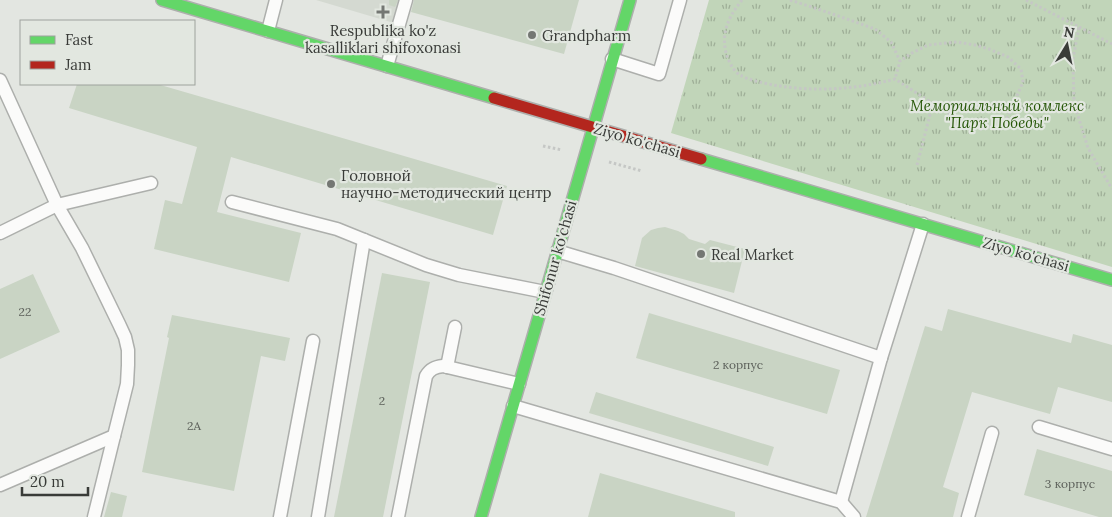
<svg xmlns="http://www.w3.org/2000/svg" width="1112" height="517" font-family="Lora,serif">
	<style>
		.built { fill: #d4d9d1 }
		.park { fill: url(#park-tufts) }
		.building { fill: #c9d4c4 }
		.lines { fill: none; stroke-linecap: round; stroke-linejoin: round }
		.lane-casing { stroke: #adafac; stroke-width: 15 }
		.fast-casing { stroke: #adafac; stroke-width: 14 }
		.jam-casing { stroke: #adafac; stroke-width: 14 }
		.path { stroke: #c5c7c5; stroke-width: 3; stroke-dasharray: 2.5 2.5; stroke-linecap: butt }
		.lane { stroke: #fbfbfa; stroke-width: 12 }
		.fast { stroke: #63d668; stroke-width: 11 }
		.jam { stroke: #b3261e; stroke-width: 11 }
		.poi-dot { fill: #747773; stroke: #e2e7e0; stroke-width: 2 }
		.labels { text-anchor: middle; dominant-baseline: central; stroke-width: 4.5; stroke-linejoin: round; paint-order: stroke }
		.number-label { font-size: 12px; fill: #5d615b }
		.poi-label { font-size: 15px; fill: #393b38; stroke: #e2e7e0; text-anchor: start }
		.park-label { font-size: 15px; font-style: italic; fill: #255606; stroke: #e2e7e0 }
		.street-label { font-size: 15px; fill: #393b38; stroke: #e2e7e0 }
	</style>
	<defs>
		<pattern id="park-tufts" width="24" height="20" patternUnits="userSpaceOnUse" patternTransform="scale(1.25)"><rect width="24" height="20" fill="#c1d5b9"/><path d="M3 7l-1-3M5 7V3M7 7l1-3M15 17l-1-3M17 17v-4M19 17l1-3" fill="none" stroke="#9eae97"/></pattern>
	</defs>
	<rect width="100%" height="100%" fill="#e3e6e1"/>
	<path class="built" d="M316,0H412L404,26Z"/>
	<path class="park" d="M709,0H1112V267L671,133Z"/>
	<g class="building">
		<path d="M389,0H398L395,7L389,5Z"/>
		<path d="M414,0H579L564,54L411,12Z"/>
		<path d="M77,84H157L507,186L493,235L231,157L217,212L301,233L289,282L154,249L165,200L182,204L197,147L69,108Z"/>
		<path d="M665,227L678,231L684,234L689,239L705,244L710,240L745,249L734,293L635,266L642,238L651,230L658,228Z"/>
		<path d="M382,273L430,282L383,517H334Z"/>
		<path d="M33,274L60,332L0,359V289Z"/>
		<path d="M948,309L1071,343L1073,334L1112,345V402L1058,387L1050,414L972,392L943,487L959,493L953,517H866L925,326L942,331Z"/>
		<path d="M649,313L840,370L827,414L636,358Z"/>
		<path d="M172,315L290,338L285,361L261,356L234,491L142,472L169,338L167,337Z"/>
		<path d="M596,392L774,447L768,466L589,413Z"/>
		<path d="M1037,449L1112,471V517H1099L1024,495Z"/>
		<path d="M600,473L735,512V517H588Z"/>
		<path d="M111,492L127,496L122,517H104Z"/>
	</g>
	<g class="lines">
		<g class="lane-casing">
			<g id="lane">
				<path d="M268,31L276,0"/>
				<path d="M612,59L659,74L680,0"/>
				<path d="M387,66L406,0"/>
				<path d="M0,80L57,205L82,248L119,324L125,337L128,350V365L127,384L114,436L0,485"/>
				<path d="M232,202L337,229L426,265L459,275L545,292"/>
				<path d="M0,233L57,205L151,183"/>
				<path d="M557,251L614,268L881,358"/>
				<path d="M447,367L455,327"/>
				<path d="M513,406L841,502L854,517"/>
				<path d="M1039,427L1112,449"/>
				<path d="M841,502L881,358L923,224"/>
				<path d="M94,517L114,436"/>
				<path d="M280,517L313,341"/>
				<path d="M318,517L364,240"/>
				<path d="M398,517L426,376C430,369 435,367 443,366L519,384"/>
				<path d="M968,517L992,433"/>
			</g>
		</g>
		<g class="fast-casing">
			<g id="fast">
				<path d="M162,0L494,98"/>
				<path d="M701,159L1112,280"/>
				<path d="M481,517L630,0"/>
			</g>
		</g>
		<g class="jam-casing">
			<path id="jam" d="M494,98L701,159"/>
		</g>
		<g class="path">
			<path d="M742,0C729,16 721,32 726,53C728,60 733,71 740,75C748,80 764,83 773,85C814,92 854,90 895,79L963,123L981,129L996,126L1007,118L1023,82L1021,69L1008,57L989,49L975,45L957,42L928,45L912,53L900,61"/>
			<path d="M790,0L830,13L875,29L891,42L900,61L895,79"/>
			<path d="M1026,0L1079,27L1073,59L1074,103L1088,148L1112,189"/>
			<path d="M1079,27L1112,44"/>
			<path d="M543,146L562,150"/>
			<path d="M609,162L642,171"/>
			<path d="M917,165L933,103"/>
		</g>
		<use href="#lane" class="lane"/>
		<use href="#fast" class="fast"/>
		<use href="#jam" class="jam"/>
	</g>
	<g class="poi-dot">
		<path d="M380.5 4.5h5v5h5v5h-5v5h-5v-5h-5v-5h5z"/>
		<circle cx="532" cy="35" r="5"/>
		<circle cx="331" cy="184" r="5"/>
		<circle cx="701" cy="254" r="5"/>
	</g>
	<g class="labels">
		<g class="number-label">
			<text x="25" y="311">22</text>
			<text x="738" y="364">2 корпус</text>
			<text x="382" y="400">2</text>
			<text x="194" y="425">2A</text>
			<text x="1070" y="483">3 корпус</text>
		</g>
		<g class="poi-label">
			<text x="383" y="30" text-anchor="middle">Respublika ko'z<tspan x="383" dy="17">kasalliklari shifoxonasi</tspan></text>
			<text x="542" y="35">Grandpharm</text>
			<text x="341" y="175">Головной<tspan x="341" dy="17">научно-методический центр</tspan></text>
			<text x="711" y="254">Real Market</text>
		</g>
		<g class="park-label">
			<text x="997" y="105">Мемориальный комлекс<tspan x="997" dy="17">"Парк Победы"</tspan></text>
		</g>
		<g class="street-label">
			<text transform="translate(637 140) rotate(16)">Ziyo ko'chasi</text>
			<text transform="translate(1026 254) rotate(16)">Ziyo ko'chasi</text>
			<text transform="translate(555 258) rotate(-74)">Shifonur ko'chasi</text>
		</g>
	</g>
	<rect x="20" y="20" width="175" height="65" fill="#e2e7e0" stroke="#9ea29d"/>
	<rect x="30" y="36" width="25" height="8" fill="#63d668" stroke="#9ea29d"/>
	<text x="65" y="45" font-size="15" fill="#393b38">Fast</text>
	<rect x="30" y="61" width="25" height="8" fill="#b3261e" stroke="#9ea29d"/>
	<text x="65" y="70" font-size="15" fill="#393b38">Jam</text>
	<g transform="translate(1067 45) rotate(10)" stroke="#e2e7e0" stroke-width="4" paint-order="stroke">
	<path d="M0-4L9 19L0 12L-9 19Z" fill="#393b38"/>
	<text y="-8" font-size="14" font-weight="bold" text-anchor="middle" fill="#393b38">N</text>
	</g>
	<path d="M22 487v8h66v-8" fill="none" stroke="#393b38" stroke-width="2.5"/>
	<text x="30" y="487" font-size="15" fill="#393b38" stroke="#e2e7e0" stroke-width="4" paint-order="stroke">20 m</text>
</svg>
